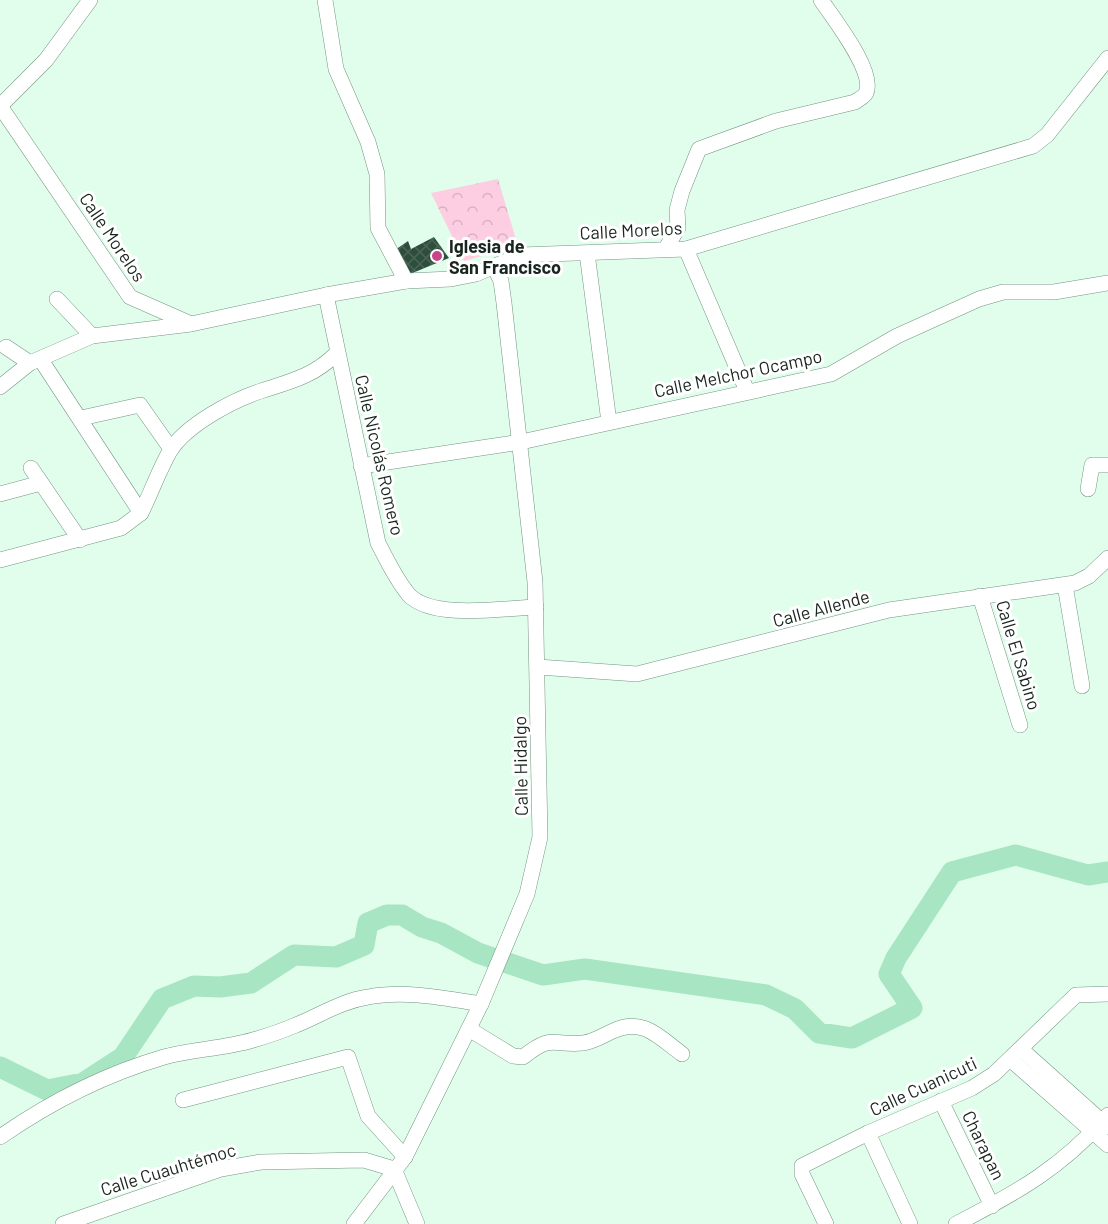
<svg xmlns="http://www.w3.org/2000/svg" width="1108" height="1224" font-family="Barlow,sans-serif">
	<style>
		.park { fill: url(#park-crowns) }
		.lines { fill: none; stroke-linecap: round; stroke-linejoin: round }
		.river { stroke: #a7e5c3; stroke-width: 21 }
		.building { fill: url(#building-cross-hatch) }
		.minor-casing { stroke: #739581; stroke-width: 16 }
		.minor { stroke: #fff; stroke-width: 15 }
		.poi-dot { fill: #c94589; stroke: #fff; stroke-width: 2 }
		.labels { text-anchor: middle; dominant-baseline: central; stroke-width: 6; stroke-linejoin: round; paint-order: stroke }
		.street-label { font-size: 18px; fill: #19261f; stroke: #fff }
		.poi-label { font-size: 18px; font-weight: bold; fill: #19261f; stroke: #fff; text-anchor: start }
	</style>
	<defs>
		<pattern id="park-crowns" width="20" height="18" patternUnits="userSpaceOnUse" patternTransform="scale(1.5)"><rect width="20" height="18" fill="#fdcee1"/><path d="M2 6a3 3 0 1 1 6 0M12 15a3 3 0 1 1 6 0" fill="none" stroke="#d8b1c1"/></pattern>
		<pattern id="building-cross-hatch" width="8" height="8" patternUnits="userSpaceOnUse" patternTransform="scale(1.5)"><rect width="8" height="8" fill="#2e4e3d"/><path d="M0 0l8 8M0 8l8-8" fill="none" stroke="#4a6456"/></pattern>
	</defs>
	<rect width="100%" height="100%" fill="#e1feed"/>
	<path class="park" d="M498,179L518,246L464,261L431,193Z"/>
	<g class="lines">
		<path class="river" d="M0,1067L47,1090L83,1083L123,1057L162,999L194,986L220,987L251,983L294,955L336,957L364,945L368,923L387,915H402L422,927L441,933L478,953L543,975L585,969L766,995L795,1009L819,1033L852,1038L912,1008L889,974L896,958L952,872L1016,855L1088,875L1108,872"/>
	</g>
	<path class="building" d="M434,237L449,258L410,274L395,250L408,241L411,249Z"/>
	<g class="lines">
		<g class="minor-casing">
			<g id="minor">
				<path d="M325,0L336,69L368,142L377,174L378,228L406,281"/>
				<path d="M0,106L130,297L189,323"/>
				<path d="M0,106L46,60L90,0"/>
				<path d="M666,248L678,228L677,210L682,191L699,149L776,121L855,102C859,99 864,97 866,93C876,72 833,18 821,0"/>
				<path d="M686,249L747,391"/>
				<path d="M587,253L609,422"/>
				<path d="M326,295L378,543C387,560 396,580 409,595C433,620 503,608 536,607"/>
				<path d="M57,299L92,336"/>
				<path d="M6,347L30,363"/>
				<path d="M41,360L141,513"/>
				<path d="M0,387L30,363L92,336L191,324L326,295L406,281L451,279L476,274L521,255L686,249L1033,146L1047,135L1108,58"/>
				<path d="M81,418L140,405L171,449"/>
				<path d="M361,466L521,442L831,374L897,336L979,299L1003,292H1054L1108,283"/>
				<path d="M31,468L80,540"/>
				<path d="M1088,489L1092,465H1108"/>
				<path d="M0,494L41,483"/>
				<path d="M0,560L121,528L141,513C151,493 159,470 170,451C186,425 233,400 261,391C292,381 314,376 337,353"/>
				<path d="M1065,585L1082,686"/>
				<path d="M980,596L1020,725"/>
				<path d="M538,667L637,674L889,610L1075,583L1089,576L1108,558"/>
				<path d="M469,1029L513,1056L523,1057C553,1033 552,1046 583,1043C593,1042 604,1035 613,1031C643,1017 659,1037 682,1054"/>
				<path d="M1022,1050L1108,1127"/>
				<path d="M1011,1060L1108,1145"/>
				<path d="M183,1100L348,1057L368,1116L405,1157"/>
				<path d="M941,1101L992,1206"/>
				<path d="M868,1133L910,1224"/>
				<path d="M0,1137C49,1103 106,1074 164,1057C192,1049 223,1049 253,1040C267,1036 282,1031 296,1025C321,1015 341,1001 368,997C405,990 444,998 481,1004"/>
				<path d="M394,1169L417,1224"/>
				<path d="M63,1224L221,1169L261,1162L364,1160L394,1169"/>
				<path d="M354,1224L405,1157L481,1004L527,894L540,837L535,582L504,303L501,281L494,266"/>
				<path d="M826,1224L802,1174V1166L868,1133L972,1088L994,1074L1076,995L1108,994"/>
				<path d="M956,1224C1018,1192 1061,1168 1108,1115"/>
			</g>
		</g>
		<use href="#minor" class="minor"/>
	</g>
	<circle class="poi-dot" cx="437" cy="256" r="6"/>
	<g class="labels">
		<g class="street-label">
			<text transform="translate(631 230) rotate(-3)">Calle Morelos</text>
			<text transform="translate(113 237) rotate(56)">Calle Morelos</text>
			<text transform="translate(738 373) rotate(-12)">Calle Melchor Ocampo</text>
			<text transform="translate(380 455) rotate(77)">Calle Nicolás Romero</text>
			<text transform="translate(821 608) rotate(-15)">Calle Allende</text>
			<text transform="translate(1019 655) rotate(73)">Calle El Sabino</text>
			<text transform="translate(520 766) rotate(-91)">Calle Hidalgo</text>
			<text transform="translate(923 1086) rotate(-25)">Calle Cuanicuti</text>
			<text transform="translate(984 1145) rotate(64)">Charapan</text>
			<text transform="translate(168 1169) rotate(-17)">Calle Cuauhtémoc</text>
		</g>
		<g class="poi-label">
			<text x="449" y="246">Iglesia de<tspan x="449" dy="21">San Francisco</tspan></text>
		</g>
	</g>
</svg>
